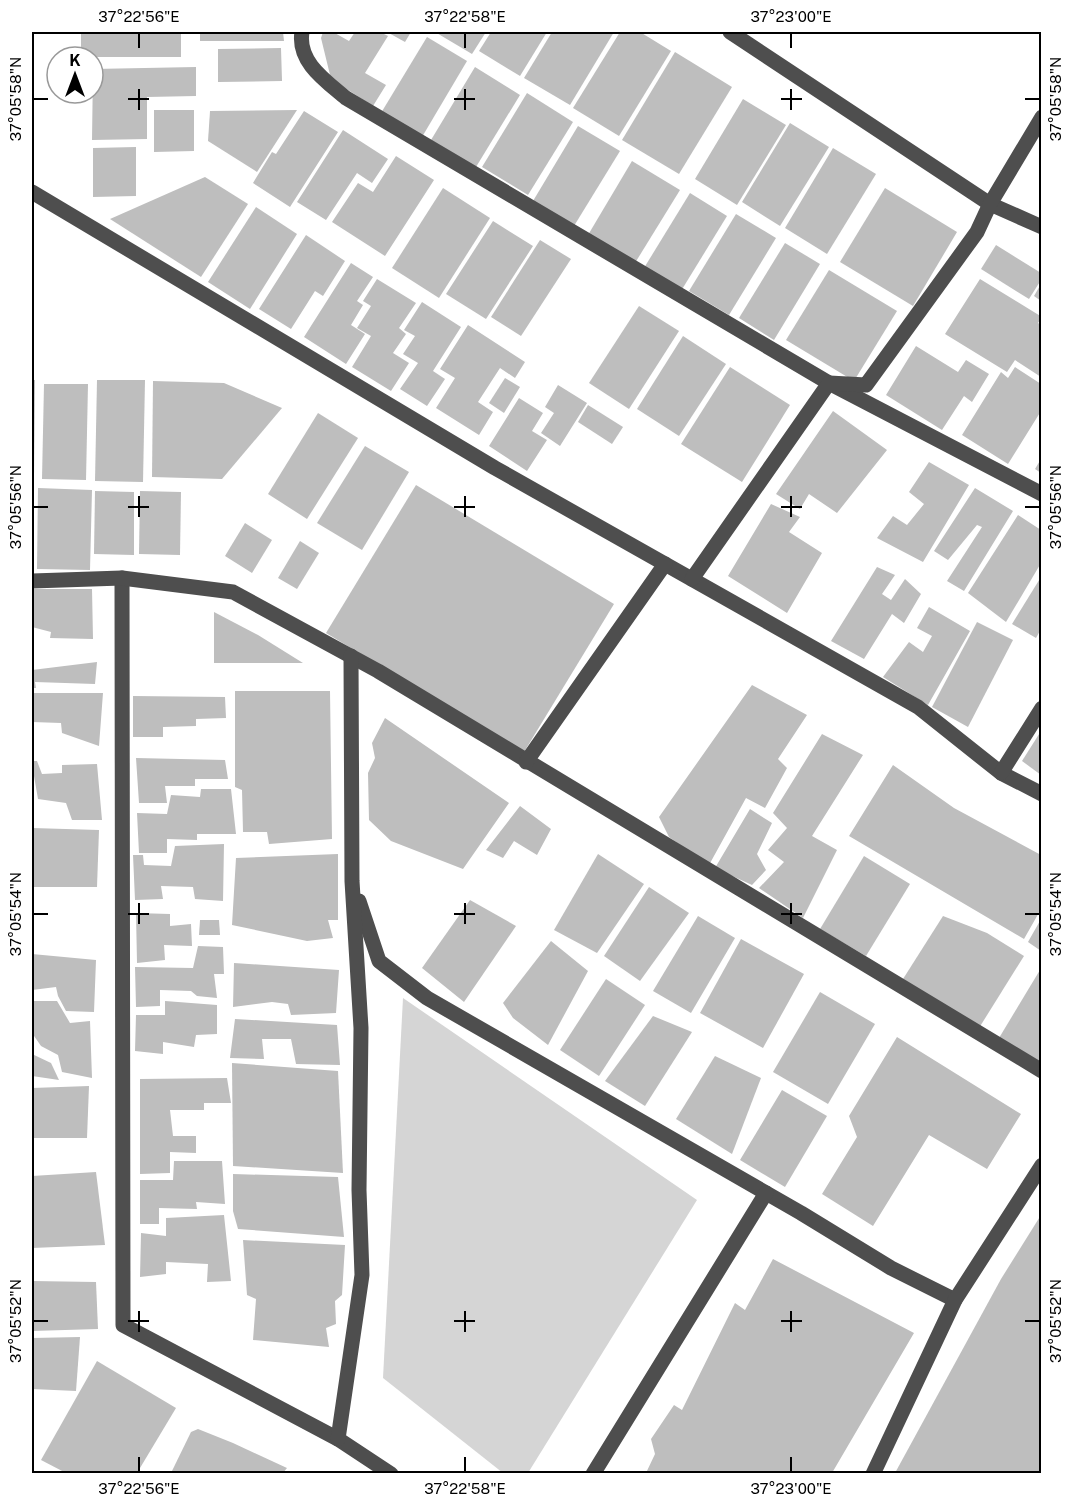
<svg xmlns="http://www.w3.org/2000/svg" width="1073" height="1505" font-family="'Public Sans',sans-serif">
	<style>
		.green { fill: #d5d5d5 }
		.building { fill: #bebebe }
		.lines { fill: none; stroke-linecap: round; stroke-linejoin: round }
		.minor { stroke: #4e4e4e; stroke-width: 15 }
		.ticks { fill: none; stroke: #000; stroke-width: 2 }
		.neatline { fill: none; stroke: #000; stroke-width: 2 }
		.ticks-label { font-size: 15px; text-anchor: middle; fill: #000 }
	</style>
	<rect width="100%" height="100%" fill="#fff"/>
	<path class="green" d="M403,998L697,1200L528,1473H503L383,1378Z"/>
	<g class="building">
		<rect x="81" y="32" width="100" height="25"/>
		<path d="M200,32H283L284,41H200Z"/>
		<path d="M323,32H333L349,41L355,32H380L388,36L365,73L386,85L373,106L331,79L321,38Z"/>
		<path d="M387,32H411L405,42Z"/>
		<path d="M435,32H486L472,54Z"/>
		<path d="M491,32H547L520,76L479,51Z"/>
		<path d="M552,32H614L570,105L524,78Z"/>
		<path d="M620,32H640L671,51L619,136L573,108Z"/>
		<path d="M427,37L467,61L422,137L381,113Z"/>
		<path d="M281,48L282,81L218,82V49Z"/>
		<path d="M675,52L732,87L679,174L622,140Z"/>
		<path d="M196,67V96L147,97V139L92,140L93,69Z"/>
		<path d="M475,67L520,95L476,167L431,140Z"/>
		<path d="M527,93L573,122L528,195L482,167Z"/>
		<path d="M743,99L786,125L737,205L695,179Z"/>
		<path d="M154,110H194V151L154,152Z"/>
		<path d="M297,110L257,172L208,141L210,111Z"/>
		<path d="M304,111L338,132L290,207L253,183L272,152L276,154Z"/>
		<path d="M790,123L829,147L780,226L742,202Z"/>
		<path d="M578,126L620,151L574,226L533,201Z"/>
		<path d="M343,130L388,159L372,183L357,173L326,220L297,202Z"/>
		<path d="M136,147V196L93,197V148Z"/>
		<path d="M833,148L876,174L827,254L785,228Z"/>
		<path d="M396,156L434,180L385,256L332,222L358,183L373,192Z"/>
		<path d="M632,161L680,190L635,263L588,235Z"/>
		<path d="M205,177L248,204L201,277L110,219Z"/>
		<path d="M443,188L490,218L439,298L392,268Z"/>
		<path d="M885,188L957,232L913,306L840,262Z"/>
		<path d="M690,193L727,216L681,291L644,268Z"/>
		<path d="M256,207L297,234L250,309L208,282Z"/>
		<path d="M736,214L776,238L729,315L689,291Z"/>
		<path d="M493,221L533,246L486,319L446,294Z"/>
		<path d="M306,235L345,261L323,296L315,291L291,329L259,309Z"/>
		<path d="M540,240L571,259L521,336L491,317Z"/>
		<path d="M785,243L820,264L774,340L739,318Z"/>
		<path d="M996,245L1041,273V280L1029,299L981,269Z"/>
		<path d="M351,263L373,277L357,301L363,305L351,325L365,334L346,364L304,337Z"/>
		<path d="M829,270L897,311L854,381L786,340Z"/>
		<path d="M377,279L416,303L399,328L406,334L393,353L409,363L391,391L352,367L371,336L357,328L371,306L363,301Z"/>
		<path d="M980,279L1042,317L1038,323L1041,325V377L1015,360L1007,372L945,334Z"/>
		<path d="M1041,284V301L1034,296Z"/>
		<path d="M422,302L461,327L433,371L445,379L427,406L400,389L418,363L403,354L415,336L404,330Z"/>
		<path d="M639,306L679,331L629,409L589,383Z"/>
		<path d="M468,325L525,362L515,378L500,368L478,402L493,412L479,435L436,408L455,378L440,369Z"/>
		<path d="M683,336L726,364L679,436L637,409Z"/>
		<path d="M916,346L958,372L966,360L989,374L972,402L964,396L942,430L886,395Z"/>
		<path d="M730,367L790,405L742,482L681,444Z"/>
		<path d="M1015,367L1041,384V411L1008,464L962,435L1001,372L1008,378Z"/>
		<path d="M505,378L520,387L504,413L489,403Z"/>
		<path d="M32,380H35L34,475H32Z"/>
		<path d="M97,380H145L143,482L95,481Z"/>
		<path d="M153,381L224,383L282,408L222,479L152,477Z"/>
		<path d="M44,384H88L86,480L42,479Z"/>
		<path d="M558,385L587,403L560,446L541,433L554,413L545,407Z"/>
		<path d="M519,398L543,413L532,431L547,440L527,471L489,446Z"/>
		<path d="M588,405L623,427L612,444L578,422Z"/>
		<path d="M833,411L887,450L837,513L809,494L800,509L776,494Z"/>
		<path d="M318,413L358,438L307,519L268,494Z"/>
		<path d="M365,446L409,472L362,550L317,523Z"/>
		<path d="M1041,459V473L1035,469Z"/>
		<path d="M929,462L969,485L923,562L877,538L893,516L907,525L924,504L909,492Z"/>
		<path d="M416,485L614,604L524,752L326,633Z"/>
		<path d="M38,488L92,490L90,570L37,569Z"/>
		<path d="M975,488L1013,511L964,591L947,581L982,527L977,525L948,560L934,551Z"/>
		<path d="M95,491L134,492V555L94,554Z"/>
		<path d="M140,491L181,492L180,555L139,554Z"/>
		<path d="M771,504L800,517L789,532L822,553L787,613L728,576Z"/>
		<path d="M1018,515L1041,530V563L1006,622L968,593Z"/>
		<path d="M245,523L272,540L252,573L225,556Z"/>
		<path d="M300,541L319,553L297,589L278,578Z"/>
		<path d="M877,567L895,575L882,594L891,600L905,579L921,594L904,623L892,614L864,659L831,641Z"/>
		<path d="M1041,577V629L1036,638L1012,624Z"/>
		<path d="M32,589H92L93,639L50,638L51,632L32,627Z"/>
		<path d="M929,607L970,631L928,705L883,677L909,642L923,652L932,636L917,628Z"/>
		<path d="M214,612L258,635L303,663H214Z"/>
		<path d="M977,622L1013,640L968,727L932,707Z"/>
		<path d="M97,662L95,684L35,682L36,688H32V670Z"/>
		<path d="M752,685L807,715L778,759L787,768L765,808L746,798L709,865L669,837L659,817Z"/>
		<path d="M235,691H330L332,839L269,844L267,832H243L242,790L235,787Z"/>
		<path d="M32,693H103L99,746L62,733L61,723L32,722Z"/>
		<path d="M133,696L225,697L226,718L196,719V726L163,727V737H133Z"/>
		<path d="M385,718L509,803L463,869L391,841L369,820L368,773L375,758L372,743Z"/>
		<path d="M1041,731V775L1022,761Z"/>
		<path d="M822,734L863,755L812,836L837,850L803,918L759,888L784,862L768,850L787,828L773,813Z"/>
		<path d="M136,758L225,760L228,779H195V786H165L167,803H139Z"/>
		<path d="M32,761H37L42,774L62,773V765L97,764L102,820H72L66,803L38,799L34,776L32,775Z"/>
		<path d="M893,765L954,808L1041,855V909L1024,939L849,836Z"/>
		<path d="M201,789H231L236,834H197V840L167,839V853H139L137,813L167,814L171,795L200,797Z"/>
		<path d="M520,806L551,829L537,855L514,841L503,858L486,850Z"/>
		<path d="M750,809L772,823L757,854L766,870L752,885L715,868Z"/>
		<path d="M32,828L99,830L97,887H32Z"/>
		<path d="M224,844L223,901L195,899L193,887L161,886L163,899L135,900L133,855H143L144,865L171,866L175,846Z"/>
		<path d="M338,854V920H328L333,938L307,941L232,925L236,858Z"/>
		<path d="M598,854L644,884L597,953L554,930Z"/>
		<path d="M864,856L910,884L866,956L820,929Z"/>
		<path d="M649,887L689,913L640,981L604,956Z"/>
		<path d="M470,900L516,926L464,1002L422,968Z"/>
		<path d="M136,913L170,914V926L191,924L192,946L164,945L165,960L137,963Z"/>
		<path d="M698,916L735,938L691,1013L653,991Z"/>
		<path d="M943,916L987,933L1024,956L979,1028L903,979Z"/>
		<path d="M1041,919V951L1028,942Z"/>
		<path d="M200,920H219L220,935H199Z"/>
		<path d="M741,939L804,974L763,1048L700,1013Z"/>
		<path d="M551,941L588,971L548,1045L513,1018L503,1003Z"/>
		<path d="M198,946L223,947L224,974H214L217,998L197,996L191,991L160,990V1006L136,1007L135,967L193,968Z"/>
		<path d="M32,954L96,960L94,1012L66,1011L58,996L56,987L32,990Z"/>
		<path d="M234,963L339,970L336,1013L291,1015L288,1004L272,1002L233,1007Z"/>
		<path d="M1040,970L1041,971V1064L999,1038Z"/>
		<path d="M606,979L645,1005L599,1076L560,1050Z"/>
		<path d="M820,992L875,1024L828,1104L773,1072Z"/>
		<path d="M32,1001H57L70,1023L90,1021L92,1078L62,1072L58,1055L41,1046L32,1033Z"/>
		<path d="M165,1001L217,1005V1034L196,1035L194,1047L163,1042V1054L135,1051L136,1015H165Z"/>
		<path d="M653,1016L692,1032L645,1106L605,1081Z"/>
		<path d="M235,1019L337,1025L340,1065L296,1064L291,1039H262L264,1059L230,1058Z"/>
		<path d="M897,1037L1021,1114L987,1169L929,1135L873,1226L822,1194L857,1137L849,1116Z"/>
		<path d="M32,1054L51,1063L59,1080L32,1076Z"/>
		<path d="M715,1056L761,1078L732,1154L676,1119Z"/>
		<path d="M232,1063L338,1071L343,1173L233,1166Z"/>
		<path d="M227,1078L231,1103H204V1110H170L173,1136H196V1153L170,1152V1173L140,1174V1079Z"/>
		<path d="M89,1086L87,1138H32V1088Z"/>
		<path d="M782,1090L827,1116L785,1187L740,1160Z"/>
		<path d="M174,1161H222L225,1204L196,1202L197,1209L159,1208V1224H140V1180H173Z"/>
		<path d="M96,1172L105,1245L32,1248V1176Z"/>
		<path d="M233,1174L338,1177L344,1237L238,1229L233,1211Z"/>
		<path d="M224,1215L231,1281L207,1282L208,1264L166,1262V1274L140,1277L141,1233L166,1236V1218Z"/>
		<path d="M1041,1215V1473H895L1001,1279Z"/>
		<path d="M243,1240L345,1245L342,1295L335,1301L336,1324L326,1328L329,1347L253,1340L256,1299L247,1295Z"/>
		<path d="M773,1259L914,1333L832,1473H646L655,1454L651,1439L674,1405L682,1410L735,1303L745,1310Z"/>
		<path d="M32,1281L96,1282L98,1329L32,1331Z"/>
		<path d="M80,1337L76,1391L32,1389V1338Z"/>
		<path d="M97,1361L176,1408L137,1473H66L41,1460Z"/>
		<path d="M198,1429L233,1443L287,1468L283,1473H171L191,1432Z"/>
	</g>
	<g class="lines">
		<g class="minor">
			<path d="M302,32C297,62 326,81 346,98L829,383L1042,494"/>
			<path d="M730,32L990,204L1042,227"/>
			<path d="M32,192L495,468L918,707L1001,773L1042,794"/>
			<path d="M122,578L123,1325L338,1439L391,1474"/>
			<path d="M692,579L829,383L866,385L977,232L990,204L1042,117"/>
			<path d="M32,581L122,578L233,592L378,671L1042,1071"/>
			<path d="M526,762L665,564"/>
			<path d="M1001,773L1042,708"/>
			<path d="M359,901L379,961L427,998L801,1213L891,1268L955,1300"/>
			<path d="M338,1439L362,1275L359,1190L361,1028L352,881L351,656"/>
			<path d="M593,1474L766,1193"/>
			<path d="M873,1474L955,1300L1042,1165"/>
		</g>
	</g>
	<path class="ticks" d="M139,33V48M465,33V48M791,33V48M139,89V110M465,89V110M791,89V110M33,99H48M128,99H149M454,99H475M781,99H802M1025,99H1040M139,496V517M465,496V517M791,496V517M33,507H48M128,507H149M454,507H475M781,507H802M1025,507H1040M139,903V924M465,903V924M791,903V924M33,914H48M128,914H149M454,914H475M781,914H802M1025,914H1040M139,1311V1332M465,1311V1332M791,1311V1332M33,1321H48M128,1321H149M454,1321H475M781,1321H802M1025,1321H1040M139,1457V1472M465,1457V1472M791,1457V1472"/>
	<rect width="1073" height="1505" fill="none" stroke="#ffffff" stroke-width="66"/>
	<g transform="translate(75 75)"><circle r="28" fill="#ffffff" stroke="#999999" stroke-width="1.5"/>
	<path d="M0-4.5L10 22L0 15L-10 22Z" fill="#000000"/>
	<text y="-9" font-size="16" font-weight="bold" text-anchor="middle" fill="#000000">K</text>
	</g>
	<rect x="33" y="33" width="1007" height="1439" class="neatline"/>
	<g class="ticks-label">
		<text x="139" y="22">37°22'56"E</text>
		<text x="465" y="22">37°22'58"E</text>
		<text x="791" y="22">37°23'00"E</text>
		<text transform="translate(16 99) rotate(-90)" y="5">37°05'58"N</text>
		<text transform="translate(1056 99) rotate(-90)" y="5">37°05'58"N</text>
		<text transform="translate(16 507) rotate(-90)" y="5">37°05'56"N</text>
		<text transform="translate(1056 507) rotate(-90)" y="5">37°05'56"N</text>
		<text transform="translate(16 914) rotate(-90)" y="5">37°05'54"N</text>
		<text transform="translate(1056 914) rotate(-90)" y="5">37°05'54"N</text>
		<text transform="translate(16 1321) rotate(-90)" y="5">37°05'52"N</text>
		<text transform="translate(1056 1321) rotate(-90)" y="5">37°05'52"N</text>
		<text x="139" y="1494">37°22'56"E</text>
		<text x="465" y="1494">37°22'58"E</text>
		<text x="791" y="1494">37°23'00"E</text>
	</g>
</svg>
